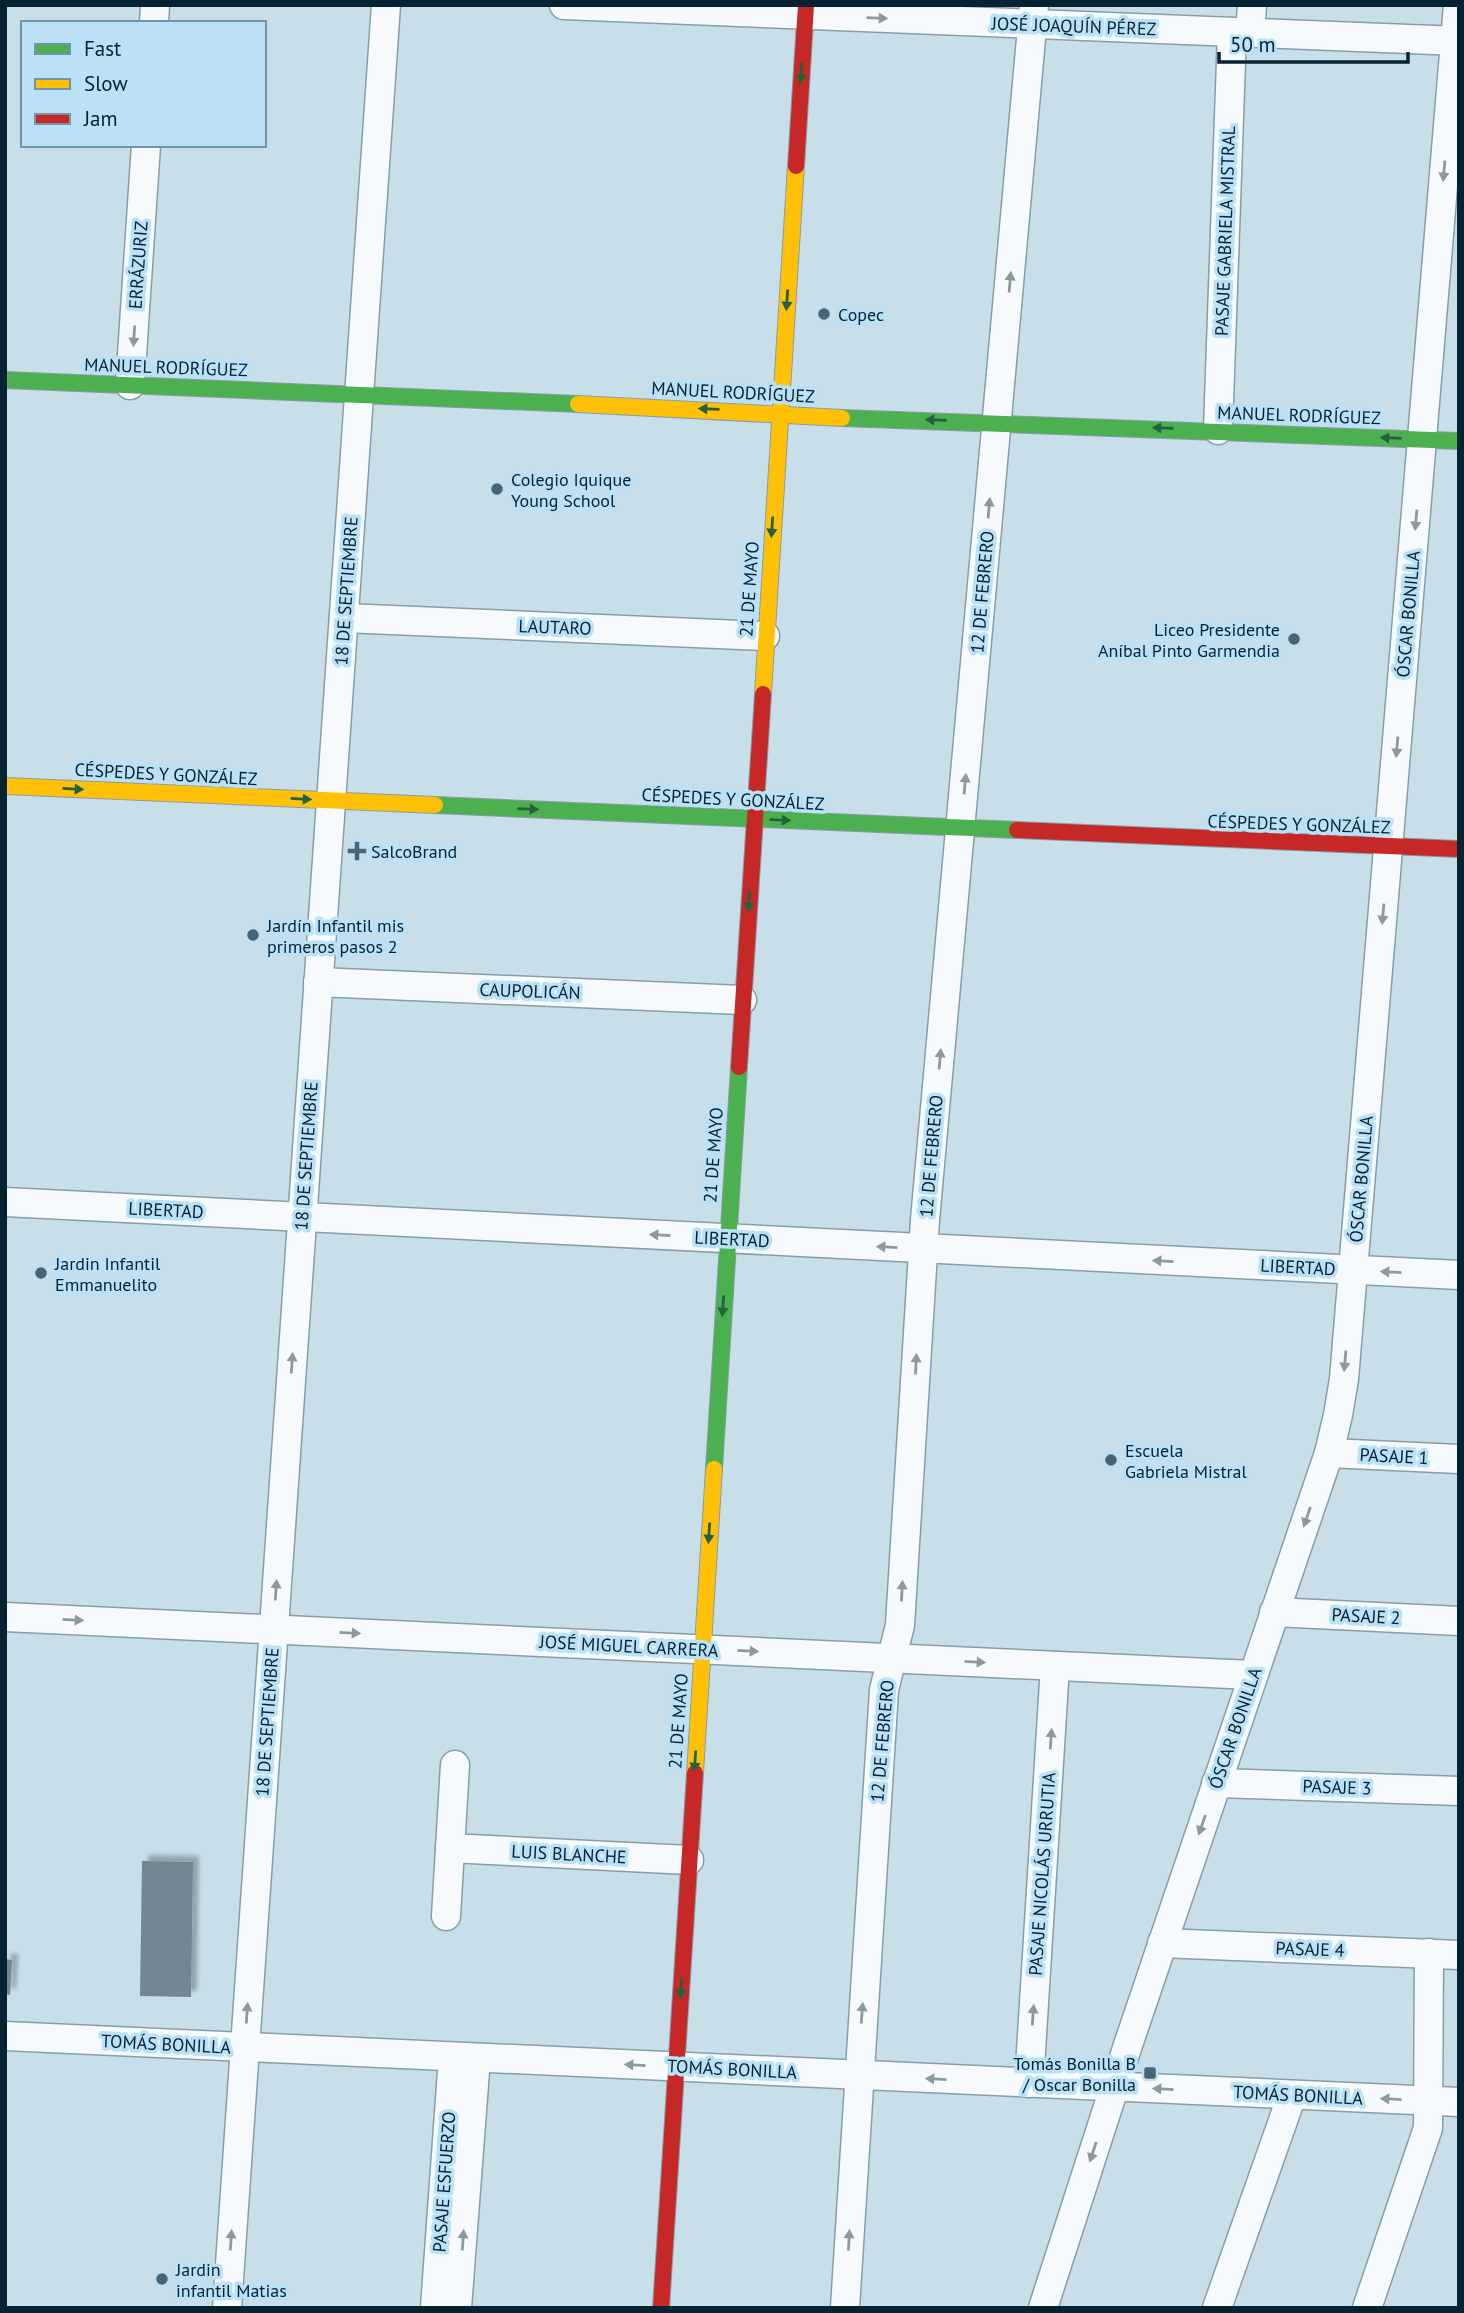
<svg xmlns="http://www.w3.org/2000/svg" width="1464" height="2313" font-family="'PT Sans',sans-serif">
	<style>
		.building { fill: #758693; filter: url(#shadow) }
		.lines { fill: none; stroke-linecap: round; stroke-linejoin: round }
		.street-casing { stroke: #879ea9; stroke-width: 31 }
		.fast-casing { stroke: #879ea9; stroke-width: 18 }
		.slow-casing { stroke: #879ea9; stroke-width: 18 }
		.jam-casing { stroke: #879ea9; stroke-width: 18 }
		.street { stroke: #f7fafc; stroke-width: 28 }
		.fast { stroke: #4caf50; stroke-width: 16 }
		.slow { stroke: #ffc107; stroke-width: 16 }
		.jam { stroke: #c62828; stroke-width: 16 }
		.oneway { fill: #8b99a0 }
		.oneway2 { fill: #26613e }
		.poi-dot { fill: #4b6471; stroke: #bbe1f7; stroke-width: 2.5 }
		.labels { text-anchor: middle; dominant-baseline: central; stroke-width: 7; stroke-linejoin: round; paint-order: stroke }
		.street-label { font-size: 18px; fill: #072230; stroke: #bbe1f7 }
		.poi-label { font-size: 18px; fill: #072230; stroke: #bbe1f7; text-anchor: start }
	</style>
	<defs>
		<filter id="shadow"><feDropShadow dx="6" dy="-6" stdDeviation="2" flood-color="#0004"/></filter>
	</defs>
	<rect width="100%" height="100%" fill="#c8dee9"/>
	<g class="building">
		<path d="M142,1861L193,1862L191,1997L140,1996Z"/>
		<path d="M5,1959L12,1960L10,1995L5,1994Z"/>
	</g>
	<g class="lines">
		<g class="street-casing">
			<g id="street">
				<path d="M564,5L1459,41"/>
				<path d="M154,23L155,5"/>
				<path d="M1250,33L1252,5"/>
				<path d="M130,385L146,145"/>
				<path d="M1218,430L1232,32"/>
				<path d="M344,618L765,636"/>
				<path d="M318,982L742,1000"/>
				<path d="M5,1202L1459,1275"/>
				<path d="M1329,1453L1459,1459"/>
				<path d="M1274,1612L1459,1621"/>
				<path d="M5,1617L1252,1675"/>
				<path d="M1216,1783L1459,1791"/>
				<path d="M450,1848L689,1860"/>
				<path d="M446,1916L455,1765"/>
				<path d="M1162,1943L1459,1955"/>
				<path d="M5,2036L1459,2102"/>
				<path d="M1029,2083L1055,1666"/>
				<path d="M227,2308L386,5"/>
				<path d="M435,2308L453,2057"/>
				<path d="M457,2308L476,2058"/>
				<path d="M845,2308L884,1690L900,1625L925,1220L1034,5"/>
				<path d="M1043,2308L1128,2045L1329,1453L1338,1415L1344,1379L1458,5"/>
				<path d="M1217,2308L1292,2095"/>
				<path d="M1367,2308L1428,2128L1429,1953"/>
			</g>
		</g>
		<g class="fast-casing">
			<g id="fast">
				<path d="M5,380L578,404"/>
				<path d="M842,418L1459,441"/>
				<path d="M435,805L1017,830"/>
				<path d="M714,1469L739,1067"/>
			</g>
		</g>
		<g class="slow-casing">
			<g id="slow">
				<path d="M578,404L842,418"/>
				<path d="M763,694L796,166"/>
				<path d="M5,786L435,805"/>
				<path d="M695,1773L714,1469"/>
			</g>
		</g>
		<g class="jam-casing">
			<g id="jam">
				<path d="M796,166L806,5"/>
				<path d="M1017,830L1459,849"/>
				<path d="M739,1067L763,694"/>
				<path d="M661,2308L695,1773"/>
			</g>
		</g>
		<use href="#street" class="street"/>
		<use href="#fast" class="fast"/>
		<use href="#slow" class="slow"/>
		<use href="#jam" class="jam"/>
	</g>
	<defs><path id="oneway-solid" d="M-6-.8H1V-3.2L6.5 0L1 3.2V.8H-6Z" transform="scale(1.75)"/></defs>
	<g class="oneway">
		<use href="#oneway-solid" transform="translate(877 18) rotate(2)"/>
		<use href="#oneway-solid" transform="translate(1444 171) rotate(95)"/>
		<use href="#oneway-solid" transform="translate(1010 282) rotate(-85)"/>
		<use href="#oneway-solid" transform="translate(134 336) rotate(94)"/>
		<use href="#oneway-solid" transform="translate(989 508) rotate(-85)"/>
		<use href="#oneway-solid" transform="translate(1416 520) rotate(95)"/>
		<use href="#oneway-solid" transform="translate(1397 747) rotate(95)"/>
		<use href="#oneway-solid" transform="translate(965 784) rotate(-85)"/>
		<use href="#oneway-solid" transform="translate(1383 914) rotate(95)"/>
		<use href="#oneway-solid" transform="translate(940 1059) rotate(-85)"/>
		<use href="#oneway-solid" transform="translate(660 1235) rotate(-177)"/>
		<use href="#oneway-solid" transform="translate(887 1247) rotate(-177)"/>
		<use href="#oneway-solid" transform="translate(1163 1261) rotate(-177)"/>
		<use href="#oneway-solid" transform="translate(1391 1272) rotate(-177)"/>
		<use href="#oneway-solid" transform="translate(1345 1361) rotate(95)"/>
		<use href="#oneway-solid" transform="translate(292 1363) rotate(-86)"/>
		<use href="#oneway-solid" transform="translate(916 1364) rotate(-87)"/>
		<use href="#oneway-solid" transform="translate(1307 1517) rotate(109)"/>
		<use href="#oneway-solid" transform="translate(276 1590) rotate(-86)"/>
		<use href="#oneway-solid" transform="translate(902 1591) rotate(-87)"/>
		<use href="#oneway-solid" transform="translate(73 1620) rotate(3)"/>
		<use href="#oneway-solid" transform="translate(350 1633) rotate(3)"/>
		<use href="#oneway-solid" transform="translate(748 1651) rotate(3)"/>
		<use href="#oneway-solid" transform="translate(975 1662) rotate(3)"/>
		<use href="#oneway-solid" transform="translate(1051 1739) rotate(-86)"/>
		<use href="#oneway-solid" transform="translate(1202 1825) rotate(109)"/>
		<use href="#oneway-solid" transform="translate(247 2013) rotate(-86)"/>
		<use href="#oneway-solid" transform="translate(862 2013) rotate(-86)"/>
		<use href="#oneway-solid" transform="translate(1033 2015) rotate(-86)"/>
		<use href="#oneway-solid" transform="translate(635 2065) rotate(-177)"/>
		<use href="#oneway-solid" transform="translate(936 2079) rotate(-177)"/>
		<use href="#oneway-solid" transform="translate(1163 2089) rotate(-177)"/>
		<use href="#oneway-solid" transform="translate(1391 2099) rotate(-177)"/>
		<use href="#oneway-solid" transform="translate(1093 2152) rotate(108)"/>
		<use href="#oneway-solid" transform="translate(231 2240) rotate(-86)"/>
		<use href="#oneway-solid" transform="translate(463 2240) rotate(-86)"/>
		<use href="#oneway-solid" transform="translate(849 2240) rotate(-87)"/>
	</g>
	<g class="oneway2">
		<use href="#oneway-solid" transform="translate(801 73) rotate(94)"/>
		<use href="#oneway-solid" transform="translate(787 300) rotate(94)"/>
		<use href="#oneway-solid" transform="translate(709 409) rotate(-178)"/>
		<use href="#oneway-solid" transform="translate(936 420) rotate(-178)"/>
		<use href="#oneway-solid" transform="translate(1163 428) rotate(-178)"/>
		<use href="#oneway-solid" transform="translate(1391 438) rotate(-178)"/>
		<use href="#oneway-solid" transform="translate(772 527) rotate(94)"/>
		<use href="#oneway-solid" transform="translate(73 789) rotate(3)"/>
		<use href="#oneway-solid" transform="translate(301 799) rotate(3)"/>
		<use href="#oneway-solid" transform="translate(528 809) rotate(2)"/>
		<use href="#oneway-solid" transform="translate(780 820) rotate(3)"/>
		<use href="#oneway-solid" transform="translate(749 901) rotate(94)"/>
		<use href="#oneway-solid" transform="translate(723 1306) rotate(94)"/>
		<use href="#oneway-solid" transform="translate(709 1533) rotate(94)"/>
		<use href="#oneway-solid" transform="translate(695 1761) rotate(94)"/>
		<use href="#oneway-solid" transform="translate(681 1988) rotate(94)"/>
	</g>
	<g class="poi-dot">
		<circle cx="824" cy="314" r="7"/>
		<circle cx="497" cy="489" r="7"/>
		<circle cx="1294" cy="639" r="7"/>
		<path d="M353.5 840.5h7v7h7v7h-7v7h-7v-7h-7v-7h7z"/>
		<circle cx="253" cy="935" r="7"/>
		<circle cx="41" cy="1273" r="7"/>
		<circle cx="1111" cy="1460" r="7"/>
		<rect x="1143" y="2066" width="14" height="14" rx="3.5"/>
		<circle cx="162" cy="2279" r="7"/>
	</g>
	<g class="labels">
		<g class="street-label">
			<text transform="translate(1074 26) rotate(2)">JOSÉ JOAQUÍN PÉREZ</text>
			<text transform="translate(1225 231) rotate(-88)">PASAJE GABRIELA MISTRAL</text>
			<text transform="translate(138 265) rotate(-86)">ERRÁZURIZ</text>
			<text transform="translate(166 367) rotate(2)">MANUEL RODRÍGUEZ</text>
			<text transform="translate(733 392) rotate(3)">MANUEL RODRÍGUEZ</text>
			<text transform="translate(1299 415) rotate(2)">MANUEL RODRÍGUEZ</text>
			<text transform="translate(749 589) rotate(-86)">21 DE MAYO</text>
			<text transform="translate(346 591) rotate(-86)">18 DE SEPTIEMBRE</text>
			<text transform="translate(982 592) rotate(-85)">12 DE FEBRERO</text>
			<text transform="translate(1408 614) rotate(-85)">ÓSCAR BONILLA</text>
			<text transform="translate(555 627) rotate(2)">LAUTARO</text>
			<text transform="translate(166 774) rotate(3)">CÉSPEDES Y GONZÁLEZ</text>
			<text transform="translate(733 799) rotate(3)">CÉSPEDES Y GONZÁLEZ</text>
			<text transform="translate(1299 824) rotate(2)">CÉSPEDES Y GONZÁLEZ</text>
			<text transform="translate(530 991) rotate(2)">CAUPOLICÁN</text>
			<text transform="translate(713 1155) rotate(-86)">21 DE MAYO</text>
			<text transform="translate(306 1156) rotate(-86)">18 DE SEPTIEMBRE</text>
			<text transform="translate(931 1156) rotate(-85)">12 DE FEBRERO</text>
			<text transform="translate(1361 1179) rotate(-85)">ÓSCAR BONILLA</text>
			<text transform="translate(166 1210) rotate(3)">LIBERTAD</text>
			<text transform="translate(732 1239) rotate(3)">LIBERTAD</text>
			<text transform="translate(1298 1267) rotate(3)">LIBERTAD</text>
			<text transform="translate(1394 1456) rotate(3)">PASAJE 1</text>
			<text transform="translate(1366 1616) rotate(3)">PASAJE 2</text>
			<text transform="translate(629 1646) rotate(3)">JOSÉ MIGUEL CARRERA</text>
			<text transform="translate(678 1721) rotate(-86)">21 DE MAYO</text>
			<text transform="translate(267 1722) rotate(-86)">18 DE SEPTIEMBRE</text>
			<text transform="translate(1235 1728) rotate(-71)">ÓSCAR BONILLA</text>
			<text transform="translate(882 1741) rotate(-85)">12 DE FEBRERO</text>
			<text transform="translate(1337 1787) rotate(2)">PASAJE 3</text>
			<text transform="translate(569 1854) rotate(3)">LUIS BLANCHE</text>
			<text transform="translate(1042 1874) rotate(-86)">PASAJE NICOLÁS URRUTIA</text>
			<text transform="translate(1310 1949) rotate(2)">PASAJE 4</text>
			<text transform="translate(166 2044) rotate(3)">TOMÁS BONILLA</text>
			<text transform="translate(732 2069) rotate(3)">TOMÁS BONILLA</text>
			<text transform="translate(1298 2095) rotate(3)">TOMÁS BONILLA</text>
			<text transform="translate(444 2182) rotate(-86)">PASAJE ESFUERZO</text>
		</g>
		<g class="poi-label">
			<text x="838" y="314">Copec</text>
			<text x="511" y="479">Colegio Iquique<tspan x="511" dy="21">Young School</tspan></text>
			<text x="1280" y="629" text-anchor="end">Liceo Presidente<tspan x="1280" dy="21">Aníbal Pinto Garmendia</tspan></text>
			<text x="371" y="851">SalcoBrand</text>
			<text x="267" y="925">Jardín Infantil mis<tspan x="267" dy="21">primeros pasos 2</tspan></text>
			<text x="55" y="1263">Jardin Infantil<tspan x="55" dy="21">Emmanuelito</tspan></text>
			<text x="1125" y="1450">Escuela<tspan x="1125" dy="21">Gabriela Mistral</tspan></text>
			<text x="1136" y="2063" text-anchor="end">Tomás Bonilla B<tspan x="1136" dy="21">/ Oscar Bonilla</tspan></text>
			<text x="176" y="2269">Jardin<tspan x="176" dy="21">infantil Matias</tspan></text>
		</g>
	</g>
	<rect width="1464" height="2313" fill="none" stroke="#072230" stroke-width="14"/>
	<rect x="21" y="21" width="245" height="126" fill="#bbe1f7" stroke="#7395a7" stroke-width="2"/>
	<rect x="35" y="44" width="35" height="10" fill="#4caf50" stroke="#7395a7" stroke-width="2"/>
	<text x="84" y="56" font-size="21" fill="#072230">Fast</text>
	<rect x="35" y="79" width="35" height="10" fill="#ffc107" stroke="#7395a7" stroke-width="2"/>
	<text x="84" y="91" font-size="21" fill="#072230">Slow</text>
	<rect x="35" y="114" width="35" height="10" fill="#c62828" stroke="#7395a7" stroke-width="2"/>
	<text x="84" y="126" font-size="21" fill="#072230">Jam</text>
	<path d="M1219 52v10h189v-10" fill="none" stroke="#072230" stroke-width="3.5"/>
	<text x="1230" y="52" font-size="21" fill="#072230" stroke="#bbe1f7" stroke-width="5" paint-order="stroke">50 m</text>
</svg>
